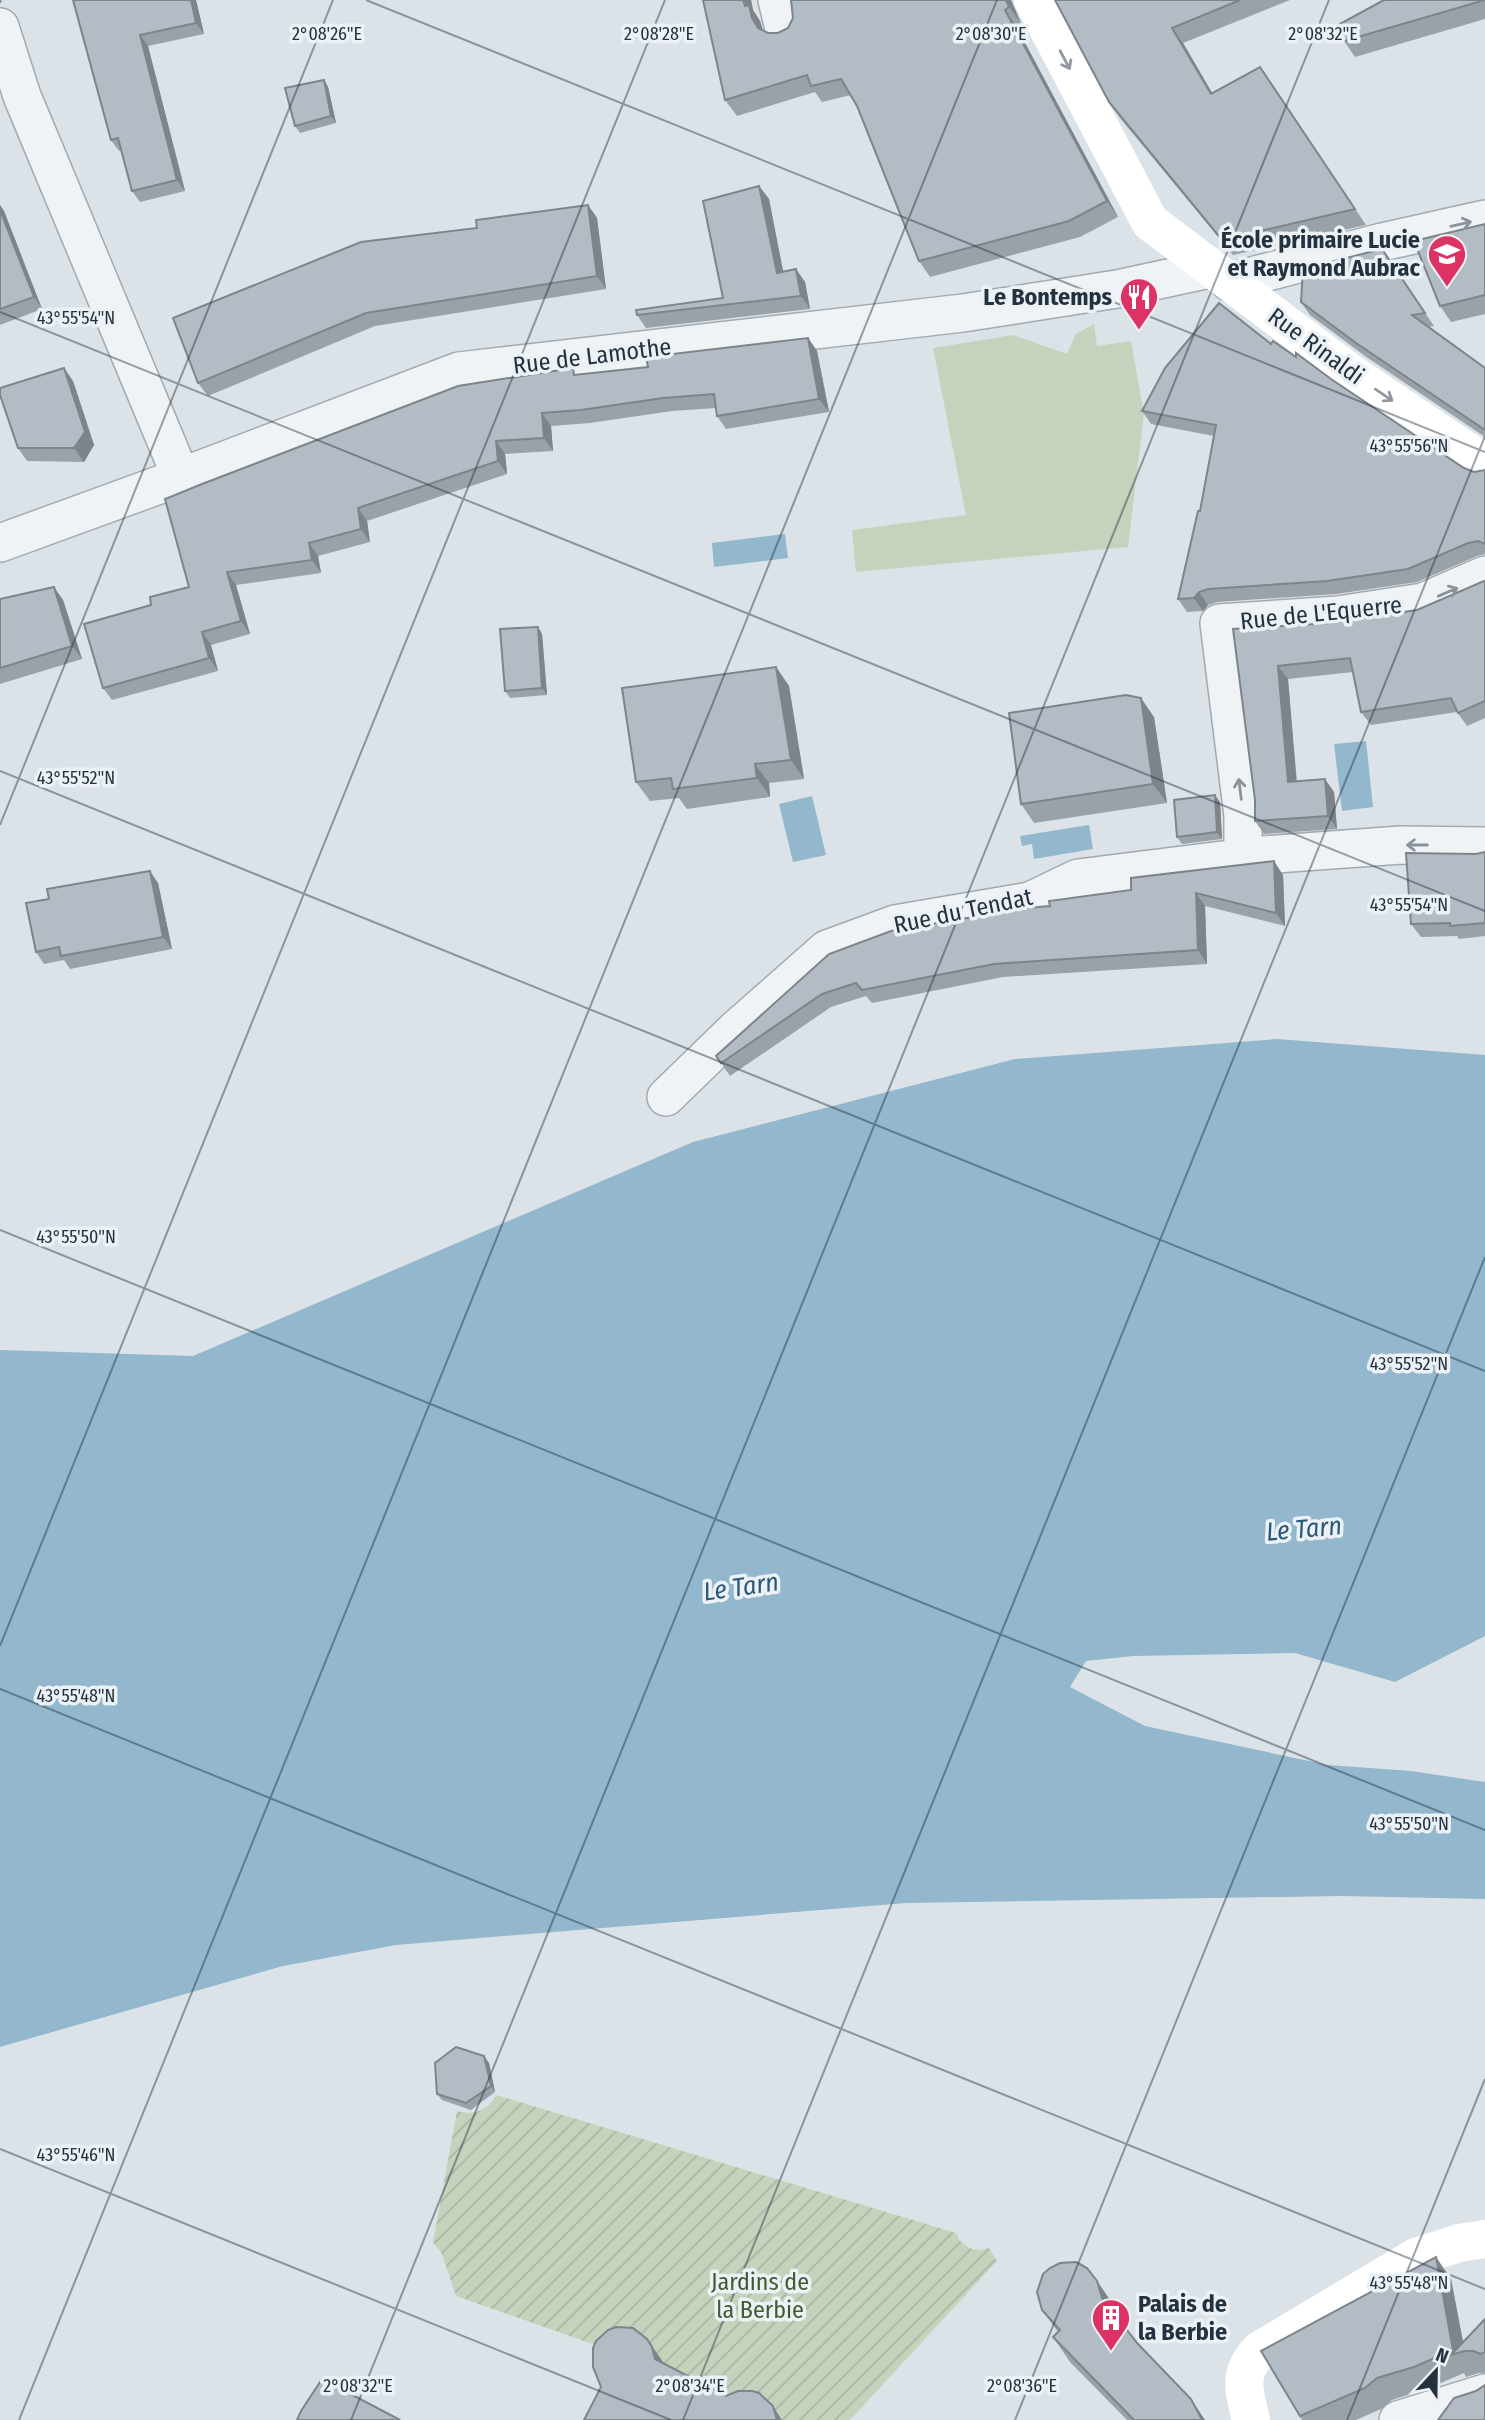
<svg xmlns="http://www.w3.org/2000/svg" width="1485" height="2420" font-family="'Fira Sans Condensed',sans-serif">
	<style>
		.park { fill: #c5d3bc }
		.garden { fill: url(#garden-furrows) }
		.water { fill: #93b7cc }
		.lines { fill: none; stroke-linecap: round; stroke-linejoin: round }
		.street-casing { stroke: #a1aab2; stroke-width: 40 }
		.street { stroke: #eff3f6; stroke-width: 37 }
		.secondary { stroke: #fff; stroke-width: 38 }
		.wall { fill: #9aa2a9 }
		.shaded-wall { fill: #7d848a }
		.building { fill: #b3bcc5; stroke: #7d848a; stroke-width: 2 }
		.oneway { stroke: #9298a0 }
		.oneway2 { stroke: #8a929b }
		.ticks { fill: none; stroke: #243240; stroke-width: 2; stroke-opacity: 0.45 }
		.labels { text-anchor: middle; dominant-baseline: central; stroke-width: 7; stroke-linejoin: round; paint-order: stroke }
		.poi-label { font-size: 24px; font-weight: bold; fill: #243240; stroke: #ecf1f6; text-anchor: end }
		.street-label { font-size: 24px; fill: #243240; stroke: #ecf1f6 }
		.park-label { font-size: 24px; fill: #3f5d30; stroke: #ecf1f6 }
		.water-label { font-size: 26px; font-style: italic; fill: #2a5878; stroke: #ecf1f6 }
		.ticks-label { font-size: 18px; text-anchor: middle; fill: #243240; stroke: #ecf1f6; stroke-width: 7; stroke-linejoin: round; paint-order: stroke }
	</style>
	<defs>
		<pattern id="garden-furrows" width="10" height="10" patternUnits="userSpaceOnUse" patternTransform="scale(1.75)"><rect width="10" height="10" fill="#c5d3bc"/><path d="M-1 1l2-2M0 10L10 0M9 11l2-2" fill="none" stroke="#a9b6a3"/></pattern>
	</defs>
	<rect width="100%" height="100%" fill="#dce3e8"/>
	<path class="park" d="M1094,324L1097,346L1131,341L1144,414L1128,547L856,572L852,530L966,515L933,348L1013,335L1067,354L1076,334Z"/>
	<path class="garden" d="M496,2095L956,2233C961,2247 975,2253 989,2248L997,2261L850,2420H781L621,2354L456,2296L442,2254L433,2242L457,2111C473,2116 489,2110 496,2095Z"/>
	<g class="water">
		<path d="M785,534L788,558L714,567L712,543Z"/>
		<path d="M1366,741L1373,807L1342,811L1334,744Z"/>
		<path d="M812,796L826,855L793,862L779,804Z"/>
		<path d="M1089,825L1093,849L1034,859L1032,844L1022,846L1020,836Z"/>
		<path d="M1277,1039L1485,1055V1636L1395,1682L1295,1653L1133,1656L1086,1661L1070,1687L1145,1726L1328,1765L1411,1771L1485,1782V1899L1341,1896L906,1903L396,1945L283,1966L0,2047V1350L193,1356L693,1142L1015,1059Z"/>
	</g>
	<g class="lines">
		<g class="street-casing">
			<g id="street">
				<path d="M777,0L784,29"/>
				<path d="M0,27L22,96L181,477"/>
				<path d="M1229,282L1382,242L1485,219"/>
				<path d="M0,543L181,477L459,371L963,313L1117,289L1210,269"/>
				<path d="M1243,857V816L1219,623L1338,615L1423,602L1485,575"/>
				<path d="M666,1097L735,1030L827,949L895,924L1030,901L1078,878L1262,855L1401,845L1485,846"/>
				<path d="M1398,2420L1485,2393"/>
			</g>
		</g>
		<use href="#street" class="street"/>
		<g class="secondary">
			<path d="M1033,0L1150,222L1352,374L1485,463"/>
			<path d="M1251,2420C1244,2390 1237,2374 1260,2350L1416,2257L1459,2243L1485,2239"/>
		</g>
	</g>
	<g class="wall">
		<path d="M73,0H196L204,34L148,46L185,191L140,202L132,191L121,150L119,151L111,140Z"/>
		<path d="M703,0H751L753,10L760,21L763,31L768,33H778L788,28L793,18L791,0H1011L1021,23L1016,26L1118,217L1080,237L930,277L919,261L857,106L851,95L822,102L815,92L737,116L725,100Z"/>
		<path d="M1055,0H1290L1183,43L1212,93L1260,67L1366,225L1233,255L1120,118L1109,102Z"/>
		<path d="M1485,0V19L1355,57L1344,41Z"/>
		<path d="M324,80L328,87L336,123L300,133L295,126Z"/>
		<path d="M759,186L769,199L783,272L805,282L810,309L646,328L637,315L723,298Z"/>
		<path d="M0,205L4,211L42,309L0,325Z"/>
		<path d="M588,205L597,218L606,289L375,326L208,396L198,383L477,228Z"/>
		<path d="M1485,224V314L1451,322L1440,306Z"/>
		<path d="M1382,249L1434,326L1428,327L1485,368V437L1365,356L1310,315L1301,302Z"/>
		<path d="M808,338L817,351L829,412L726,429L717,416L716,408L672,411L590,423L551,426L553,451L505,454L507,474L367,521L370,542L318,556L321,573L236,585L250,634L211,645L218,671L112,700L103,688L151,605L189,587L578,375L648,367Z"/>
		<path d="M1271,344L1331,379L1464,468L1474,472L1485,470V554L1477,556L1417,582L1336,594L1218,602L1208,605L1203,611L1187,612L1178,599L1200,511L1214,436L1151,424L1142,411Z"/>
		<path d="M73,381L94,445L84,462L27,461L18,448Z"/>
		<path d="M1485,581V718L1467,726L1457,712L1371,725L1361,712L1353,672L1288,679L1296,781L1334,792L1337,829L1264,834L1255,821V800L1233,629L1330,623L1417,610Z"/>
		<path d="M0,599L63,600L82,659L0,684Z"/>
		<path d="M538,627L542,634L547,695L510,698L505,691Z"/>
		<path d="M776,667L789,686L804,779L769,783L770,797L687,809L679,798L650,801L636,782Z"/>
		<path d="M1154,717L1167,803L1034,823L1021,804Z"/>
		<path d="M1220,802L1222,839L1182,844L1177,837Z"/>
		<path d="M1485,852V936L1459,939L1457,936L1421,937L1411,924L1476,854Z"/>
		<path d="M1283,875L1285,926L1205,906L1207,964L1003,977L872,1003L866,996L831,1007L730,1076L716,1056L829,954L1050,906Z"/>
		<path d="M158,883L172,949L70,969L64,960L44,964L36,952Z"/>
		<path d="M489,2063L495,2092L471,2110L442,2100L437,2094Z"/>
		<path d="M1451,2279L1463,2343L1485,2319V2373H1479L1466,2377L1464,2373L1429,2388L1392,2400L1381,2409L1356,2420H1302L1261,2351Z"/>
		<path d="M1097,2281L1114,2306L1118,2318L1138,2344L1205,2420H1127L1070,2362L1053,2337L1058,2332L1042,2310Z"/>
	</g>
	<g class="shaded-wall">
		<path d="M191,0H196L204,34L196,23Z"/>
		<path d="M743,0H751L753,10L760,21L764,34L758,28L745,6Z"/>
		<path d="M1006,0H1011L1021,23L1009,7Z"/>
		<path d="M1005,10L1016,26L1118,217L1107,201Z"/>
		<path d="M1172,28L1183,43L1222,110L1211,94Z"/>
		<path d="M140,35L148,46L185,191L177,180Z"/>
		<path d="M324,80L328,87L336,123L331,116Z"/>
		<path d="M759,186L769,199L786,286L777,273Z"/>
		<path d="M0,205L4,211L42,309L34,297L0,210Z"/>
		<path d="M588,205L597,218L606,289L597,276Z"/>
		<path d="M796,269L805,282L810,309L801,296Z"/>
		<path d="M808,338L817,351L829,412L819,399Z"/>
		<path d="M64,368L73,381L94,445L84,462L74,448Z"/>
		<path d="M542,413L551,426L553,451L544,438Z"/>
		<path d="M496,441L505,454L507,474L498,461Z"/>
		<path d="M358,508L367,521L370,542L361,529Z"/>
		<path d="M309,543L318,556L321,573L312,560Z"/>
		<path d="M227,572L236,585L250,634L241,621Z"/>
		<path d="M54,587L63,600L82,659L72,646Z"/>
		<path d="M1199,592L1208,605L1203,611L1194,598Z"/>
		<path d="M538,627L542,634L547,695L542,688Z"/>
		<path d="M202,632L211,645L218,671L209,658Z"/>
		<path d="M1278,666L1288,679L1298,795L1288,782Z"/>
		<path d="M776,667L789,686L804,779L791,760Z"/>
		<path d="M1141,698L1154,717L1167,803L1153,784Z"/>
		<path d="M755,764L769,783L770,797L757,778Z"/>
		<path d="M1325,779L1334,792L1337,829L1328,816Z"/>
		<path d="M1215,795L1220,802L1222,839L1217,832Z"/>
		<path d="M1274,861L1283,875L1285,926L1276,913Z"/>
		<path d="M150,871L158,883L172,949L163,937Z"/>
		<path d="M1196,893L1205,906L1207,964L1198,950Z"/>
		<path d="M484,2056L489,2063L495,2092L491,2086Z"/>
		<path d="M1436,2257L1451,2279L1465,2352L1456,2354L1453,2350Z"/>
		<path d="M1097,2281L1114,2306L1119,2322L1102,2298Z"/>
		<path d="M647,2339L668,2369L655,2359Z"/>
		<path d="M1191,2399L1205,2420H1202Z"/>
		<path d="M773,2406L782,2420H777Z"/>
	</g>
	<g class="building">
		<path d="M73,0H191L196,23L140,35L177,180L132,191L118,138L111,140Z"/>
		<path d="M703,0H743L745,6L749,5L752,18L758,28L768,33H778L788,28L793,18L791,0H1006L1009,7L1005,10L1107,201L1069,221L919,261L857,106L841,79L811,86L807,75L725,100Z"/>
		<path d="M1055,0H1240L1172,28L1211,94L1260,67L1355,209L1222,240L1109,102Z"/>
		<path d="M1384,0H1485L1344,41L1338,25Z"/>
		<path d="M324,80L331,116L295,126L285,88Z"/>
		<path d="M759,186L777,273L796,269L801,296L637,315L636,310L723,298L703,201Z"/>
		<path d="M588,205L597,276L366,313L198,383L173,318L361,242L477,228L476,220Z"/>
		<path d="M0,210L34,297L0,309Z"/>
		<path d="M1485,224V295L1440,306L1414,241Z"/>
		<path d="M1382,249L1425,313L1412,315L1485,368V430L1356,343L1301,302L1303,269Z"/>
		<path d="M1219,303L1271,344L1273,341L1296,357V353L1331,379L1464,468L1474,472L1485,470V544L1478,541L1468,543L1408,569L1327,581L1208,589L1199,592L1194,598L1178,599L1198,511H1200L1216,425L1142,411L1165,368Z"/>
		<path d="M808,338L819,399L717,416L714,394L663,398L581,410L542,413L544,438L496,441L498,461L358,508L361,529L309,543L312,560L227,572L241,621L202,632L209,658L103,688L84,624L151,605L150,597L189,587L165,499L202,484L458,386L573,368L574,375L648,367L646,357Z"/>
		<path d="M64,368L85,432L74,448H18L0,395V388Z"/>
		<path d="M1484,581H1485V701L1458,713L1451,698L1361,712L1350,658L1278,666L1288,782L1325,779L1328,816L1255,821V800L1233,629L1330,623L1417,610Z"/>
		<path d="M54,587L72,646L0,668V599Z"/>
		<path d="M538,627L542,688L505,691L500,629Z"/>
		<path d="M776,667L791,760L755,764L757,778L673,789L671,778L636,782L622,688Z"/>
		<path d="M1126,695L1141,698L1153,784L1021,804L1009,713Z"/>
		<path d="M1215,795L1217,832L1177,837L1174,800Z"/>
		<path d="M1485,852V923L1450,926V923L1411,924L1406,853L1476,854Z"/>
		<path d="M1274,861L1276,913L1196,893L1198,950L994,964L862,990L856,983L822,994L721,1063L716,1056L829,954L891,931L1026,908L1050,906L1049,901L1131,890V878Z"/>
		<path d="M150,871L163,937L61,956L59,947L36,952L26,903L49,899L47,889Z"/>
		<path d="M456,2047L484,2056L491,2086L466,2103L437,2094L435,2063Z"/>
		<path d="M1436,2257L1453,2350L1414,2367L1377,2378L1365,2388L1300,2416L1261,2351Z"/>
		<path d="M1076,2262L1087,2268L1097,2281L1102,2298L1138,2344L1191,2399L1202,2420H1134L1053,2337L1060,2330L1042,2310L1037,2292L1043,2274L1050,2268L1060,2263Z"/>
		<path d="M1485,2319V2352L1480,2354L1474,2351H1464L1451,2355Z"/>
		<path d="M616,2327L633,2328L647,2339L652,2347L655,2359L726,2396L738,2391H752L759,2393L773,2406L777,2420H584L601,2387L593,2367V2348L596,2341L608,2330Z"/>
		<path d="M322,2379L400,2420H297L301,2411Z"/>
		<path d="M1485,2385V2420H1438L1454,2398L1476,2391Z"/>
	</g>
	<defs><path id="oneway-shaft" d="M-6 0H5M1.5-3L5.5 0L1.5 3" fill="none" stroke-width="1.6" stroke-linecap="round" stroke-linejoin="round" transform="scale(1.75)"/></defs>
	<g class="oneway">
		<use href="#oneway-shaft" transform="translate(1065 60) rotate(62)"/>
		<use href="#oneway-shaft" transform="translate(1384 395) rotate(34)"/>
	</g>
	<g class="oneway2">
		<use href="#oneway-shaft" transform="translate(1461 224) rotate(-13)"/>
		<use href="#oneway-shaft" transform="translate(1448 592) rotate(-23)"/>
		<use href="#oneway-shaft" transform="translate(1240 789) rotate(-97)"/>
		<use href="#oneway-shaft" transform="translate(1417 845) rotate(-180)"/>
	</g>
	<path class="ticks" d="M366,0L1485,452M0,3L1,0M0,312L1485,911M0,771L1485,1371M0,825L333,0M0,1230L1485,1830M0,1646L665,0M0,1689L1485,2289M0,2149L671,2420M19,2420L997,0M351,2420L1329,0M683,2420L1485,436M1015,2420L1485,1257M1347,2420L1485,2079"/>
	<defs>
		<g id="school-pin" transform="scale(2.0125)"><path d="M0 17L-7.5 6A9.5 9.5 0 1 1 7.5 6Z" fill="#dc3264" stroke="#ecf1f6"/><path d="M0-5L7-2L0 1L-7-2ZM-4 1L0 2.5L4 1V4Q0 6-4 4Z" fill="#fff"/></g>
		<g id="restaurant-pin" transform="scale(2.0125)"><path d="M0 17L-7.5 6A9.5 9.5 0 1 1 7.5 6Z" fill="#dc3264" stroke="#ecf1f6"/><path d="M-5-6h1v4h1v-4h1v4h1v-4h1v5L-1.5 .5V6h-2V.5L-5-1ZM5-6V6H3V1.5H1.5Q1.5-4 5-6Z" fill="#fff"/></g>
		<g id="building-pin" transform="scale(2.0125)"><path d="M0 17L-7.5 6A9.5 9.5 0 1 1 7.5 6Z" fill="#dc3264" stroke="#ecf1f6"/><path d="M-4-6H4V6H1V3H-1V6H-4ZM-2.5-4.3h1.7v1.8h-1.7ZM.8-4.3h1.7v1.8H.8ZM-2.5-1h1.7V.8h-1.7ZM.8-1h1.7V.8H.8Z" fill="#fff"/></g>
	</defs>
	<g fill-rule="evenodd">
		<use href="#school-pin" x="1447" y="254"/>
		<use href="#restaurant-pin" x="1139" y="297"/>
		<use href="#building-pin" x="1111" y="2318"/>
	</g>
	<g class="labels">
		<g class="poi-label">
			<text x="1420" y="240">École primaire Lucie<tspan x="1420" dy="28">et Raymond Aubrac</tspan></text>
			<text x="1112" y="297">Le Bontemps</text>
			<text x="1138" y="2304" text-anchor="start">Palais de<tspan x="1138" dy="28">la Berbie</tspan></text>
		</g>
		<g class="street-label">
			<text transform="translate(1316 346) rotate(36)">Rue Rinaldi</text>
			<text transform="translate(592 356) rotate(-7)">Rue de Lamothe</text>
			<text transform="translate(1321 613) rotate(-6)">Rue de L'Equerre</text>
			<text transform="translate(963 911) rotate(-12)">Rue du Tendat</text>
		</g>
		<g class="park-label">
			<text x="760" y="2282">Jardins de<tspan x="760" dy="28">la Berbie</tspan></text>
		</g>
		<g class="water-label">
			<text transform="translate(1304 1529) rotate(-5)">Le Tarn</text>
			<text transform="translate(741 1587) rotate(-8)">Le Tarn</text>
		</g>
	</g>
	<g class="ticks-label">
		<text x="327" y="40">2°08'26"E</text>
		<text x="991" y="40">2°08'30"E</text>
		<text x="1323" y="40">2°08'32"E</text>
		<text x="659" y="40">2°08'28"E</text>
		<text x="76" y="324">43°55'54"N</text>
		<text x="1409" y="452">43°55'56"N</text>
		<text x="76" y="784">43°55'52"N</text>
		<text x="1409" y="911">43°55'54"N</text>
		<text x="76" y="1243">43°55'50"N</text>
		<text x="1409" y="1370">43°55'52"N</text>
		<text x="76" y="1702">43°55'48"N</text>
		<text x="1409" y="1830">43°55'50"N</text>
		<text x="76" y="2161">43°55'46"N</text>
		<text x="1409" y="2289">43°55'48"N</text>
		<text x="358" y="2392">2°08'32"E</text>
		<text x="690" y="2392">2°08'34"E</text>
		<text x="1022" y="2392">2°08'36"E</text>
	</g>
	<g transform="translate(1436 2371) rotate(22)" stroke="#ecf1f6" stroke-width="5" paint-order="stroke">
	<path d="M0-5L12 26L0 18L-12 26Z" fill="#243240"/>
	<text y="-10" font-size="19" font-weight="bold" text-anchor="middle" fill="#243240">N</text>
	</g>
</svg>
